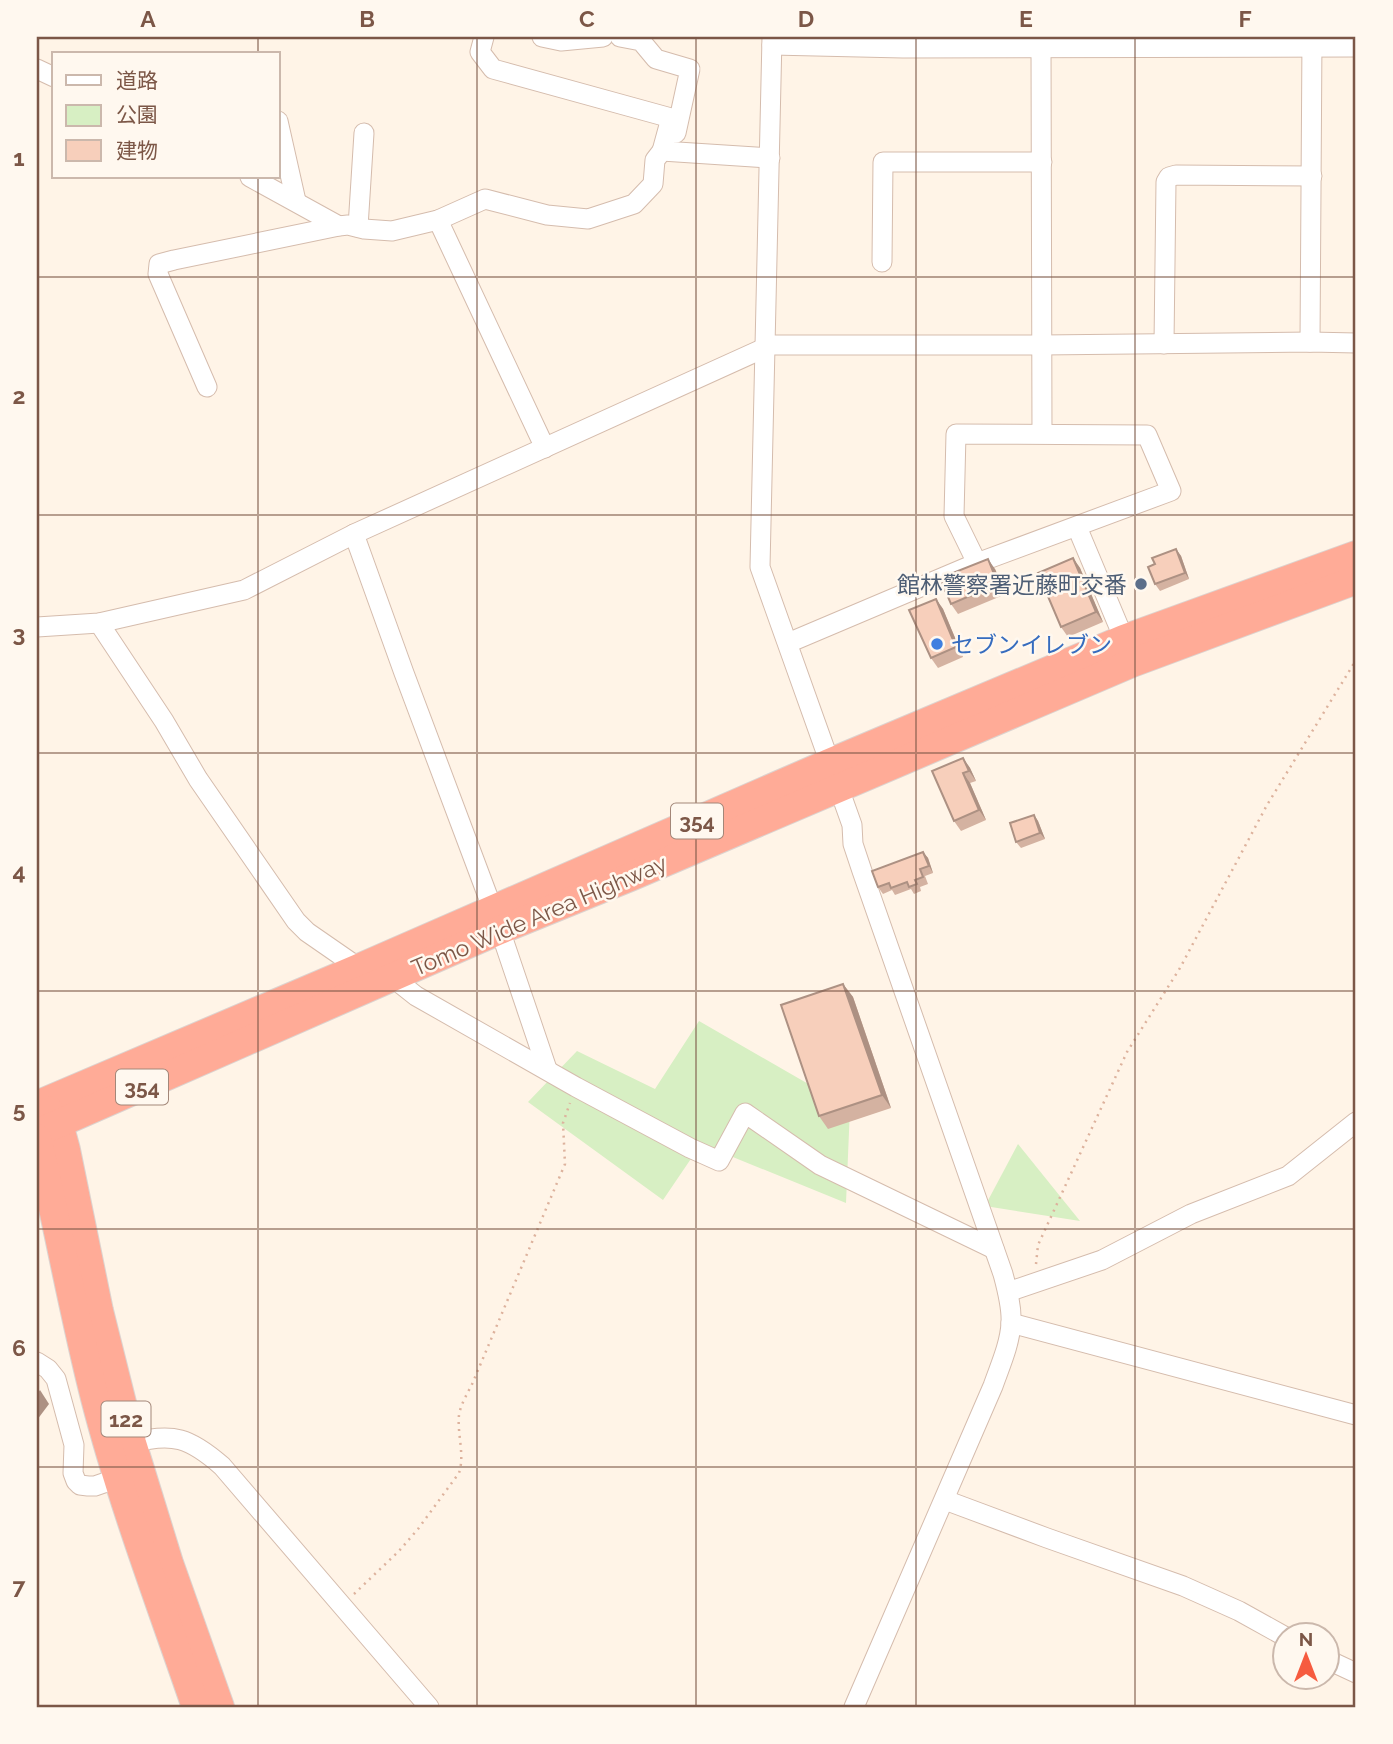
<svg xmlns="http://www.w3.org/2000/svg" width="1393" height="1744" font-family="Raleway,'Noto Sans JP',sans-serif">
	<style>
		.green { fill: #d7efc3 }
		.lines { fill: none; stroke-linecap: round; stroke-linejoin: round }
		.minor-casing { stroke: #d5bcad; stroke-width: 21 }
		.highway-casing { stroke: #ddd3cf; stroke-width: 30 }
		.path { stroke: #ddb29d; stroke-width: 2.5; stroke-dasharray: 2 5; stroke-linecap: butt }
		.minor { stroke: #fff; stroke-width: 19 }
		.highway { stroke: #ffab97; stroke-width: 28 }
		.wall { fill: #d4b2a1 }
		.shaded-wall { fill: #ad9183 }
		.building { fill: #f7cfbb; stroke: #ad9183; stroke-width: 2 }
		.grid { fill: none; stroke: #7c5747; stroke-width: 2; stroke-opacity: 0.55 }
		.service-dot { fill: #5c6f8a; stroke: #fff8ef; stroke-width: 2.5 }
		.shop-dot { fill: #3f7fe0; stroke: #fff8ef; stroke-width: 2.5 }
		.labels { text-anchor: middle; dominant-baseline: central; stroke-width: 5; stroke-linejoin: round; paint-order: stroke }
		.shield { fill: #fff8ef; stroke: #a38779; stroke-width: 2 }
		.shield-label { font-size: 21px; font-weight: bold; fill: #7c5747 }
		.service-label { font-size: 23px; fill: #4e5e75; stroke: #fff8ef; text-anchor: end }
		.shop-label { font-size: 23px; fill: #366cbe; stroke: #fff8ef; text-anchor: start }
		.street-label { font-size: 23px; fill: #7c5747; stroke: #fff8ef }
		.neatline { fill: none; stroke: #7c5747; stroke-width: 2.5 }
		.grid-label { font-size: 23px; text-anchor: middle; font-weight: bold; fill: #7c5747 }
	</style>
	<rect width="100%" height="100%" fill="#fff4e7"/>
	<g class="green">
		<path d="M699,1021L850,1108L846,1203L701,1144L663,1200L528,1102L577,1051L655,1089Z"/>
		<path d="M1018,1144L1080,1221L985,1206Z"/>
	</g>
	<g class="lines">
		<g class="minor-casing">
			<g id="minor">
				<path d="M484,37L480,52L493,69L671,118L662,151L770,158"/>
				<path d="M542,37L561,41L603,37"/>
				<path d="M620,37L641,41L656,59L690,69L676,133"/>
				<path d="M772,37L760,567L852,825L853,844L862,871L1003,1274C1007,1289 1012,1307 1011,1323C1010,1344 1000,1366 993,1386L854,1707"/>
				<path d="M772,45L903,48L1356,47"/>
				<path d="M1041,47L1042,433"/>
				<path d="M37,69L54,77"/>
				<path d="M278,121L296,201"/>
				<path d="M250,177L339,226"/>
				<path d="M438,220L545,448"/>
				<path d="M358,227L364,133"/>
				<path d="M882,262L883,162H1042"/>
				<path d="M1310,342L1312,37"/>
				<path d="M1164,344L1166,182L1169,177L1176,175L1312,176"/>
				<path d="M207,387L158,274L159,264L174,260L339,226L348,225L364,229L392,231L438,220L485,199L547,215L588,219L634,204L653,184L655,160L662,151"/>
				<path d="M1077,527L1124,639"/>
				<path d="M354,534L404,673L493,910"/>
				<path d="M99,623L164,721L198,779L296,921L307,932L359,968"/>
				<path d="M37,627L99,623L244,590L354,534L771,345H1042L1310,342L1356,343"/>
				<path d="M788,643L977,563L1171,491L1147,435L956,434L954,516L977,563"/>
				<path d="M500,930L547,1069"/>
				<path d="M392,977L416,996L576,1087L690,1148L719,1161L745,1113L820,1165L994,1249"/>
				<path d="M1008,1292L1102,1260L1191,1214L1288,1176L1356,1122"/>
				<path d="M1011,1323L1356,1415"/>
				<path d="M37,1362L48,1369L56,1379L74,1445L73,1473L76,1481L80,1485L88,1486H95L118,1478"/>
				<path d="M132,1443C173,1432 190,1438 222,1466L429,1707"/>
				<path d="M945,1500L1047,1538L1183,1586L1239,1611L1284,1636"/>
				<path d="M1326,1659L1356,1673"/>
			</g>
		</g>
		<g class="highway-casing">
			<g id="highway">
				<path d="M37,1105L359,968L829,763L1124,639L1356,555"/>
				<path d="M49,1110L59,1124L66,1150L99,1311L132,1443L169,1563L220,1707"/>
				<path d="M37,1133L500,930L630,877L1132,663L1356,580"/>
				<path d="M37,1138C58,1224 73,1312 95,1398C122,1503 161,1605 196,1707"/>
			</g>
		</g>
		<g class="path">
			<path d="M1036,1264L1038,1245L1127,1052L1180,968L1267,805L1356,660"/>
			<path d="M354,1594L399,1551L418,1529L459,1473C465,1455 457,1434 459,1415C461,1403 468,1393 473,1382L565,1164L563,1123L570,1103"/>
		</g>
		<use href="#minor" class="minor"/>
		<use href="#highway" class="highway"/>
	</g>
	<g class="wall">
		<path d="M1176,549L1181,556L1189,579L1160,591L1155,584V564Z"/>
		<path d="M1073,558L1080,568L1103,622L1068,637L1061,627Z"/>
		<path d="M995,569L1006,594L958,614L951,604Z"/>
		<path d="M936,599L943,609L963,657L938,668L931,658Z"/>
		<path d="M963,758L970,768L976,781L970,783L986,820L961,831L954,821Z"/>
		<path d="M1034,815L1038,821L1045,839L1021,848L1016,842Z"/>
		<path d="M923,852L928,858L933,873L925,876L928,884L920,887L921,891L914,894L911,889L895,895L892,890L883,894L878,887Z"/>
		<path d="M843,984L853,997L891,1108L828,1129L819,1116Z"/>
	</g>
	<g class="shaded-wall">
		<path d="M1176,549L1181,556L1189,579L1185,573Z"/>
		<path d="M1073,558L1080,568L1103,622L1096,612Z"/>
		<path d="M988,559L995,569L1006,594L998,584Z"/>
		<path d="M936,599L943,609L963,657L956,647Z"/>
		<path d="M963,758L970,768L976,781L969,771Z"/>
		<path d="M963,773L970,783L986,820L979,810Z"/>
		<path d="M1034,815L1038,821L1045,839L1040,833Z"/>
		<path d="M923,852L928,858L933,873L929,866Z"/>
		<path d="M843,984L853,997L891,1108L882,1095Z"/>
		<path d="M40,1390L49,1404L37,1420V1394Z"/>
	</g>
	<g class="building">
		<path d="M1176,549L1185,573L1155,584L1148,567L1155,564L1152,558Z"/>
		<path d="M1073,558L1096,612L1061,627L1038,573Z"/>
		<path d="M988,559L998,584L951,604L940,578Z"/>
		<path d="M936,599L956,647L931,658L909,610Z"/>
		<path d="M963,758L969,771L963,773L979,810L954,821L932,771Z"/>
		<path d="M1034,815L1040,833L1016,842L1010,823Z"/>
		<path d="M923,852L929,866L920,869L923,877L915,880L917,884L909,887L907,882L891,888L889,883L878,887L872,871Z"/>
		<path d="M843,984L882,1095L819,1116L781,1005Z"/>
	</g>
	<path class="grid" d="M258,37V54M477,37V1707M696,37V1707M916,37V1707M1135,37V1707M258,177V1707M37,277H1356M37,515H1356M37,753H1356M37,991H1356M37,1229H1356M37,1467H1356"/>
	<circle class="service-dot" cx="1141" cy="584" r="7"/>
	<circle class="shop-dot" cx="937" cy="644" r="7"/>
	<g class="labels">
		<g class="shield">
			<rect x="671" y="803.5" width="52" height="35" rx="5"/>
			<rect x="116" y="1069.5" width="52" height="35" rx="5"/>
			<rect x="101.5" y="1401.5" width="49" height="35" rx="5"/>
		</g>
		<g class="shield-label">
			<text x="697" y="821">354</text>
			<text x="142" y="1087">354</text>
			<text x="126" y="1419">122</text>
		</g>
		<g class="service-label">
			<text x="1127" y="584">館林警察署近藤町交番</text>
		</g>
		<g class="shop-label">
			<text x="951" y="644">セブンイレブン</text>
		</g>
		<g class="street-label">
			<text transform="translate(539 915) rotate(-23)">Tomo Wide Area Highway</text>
		</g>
	</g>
	<rect width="1393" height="1744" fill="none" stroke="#fff8ef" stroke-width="77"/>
	<rect x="52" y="52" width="228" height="126" fill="#fff8ef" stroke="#cbb8ac" stroke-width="2"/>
	<rect x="66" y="75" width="35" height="10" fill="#ffffff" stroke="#cbb8ac" stroke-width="2"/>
	<text x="116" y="88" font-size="21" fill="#7c5747">道路</text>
	<rect x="66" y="105" width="35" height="21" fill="#d7efc3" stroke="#cbb8ac" stroke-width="2"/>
	<text x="116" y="122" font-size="21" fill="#7c5747">公園</text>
	<rect x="66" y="140" width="35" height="21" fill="#f7cfbb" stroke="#cbb8ac" stroke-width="2"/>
	<text x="116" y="158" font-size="21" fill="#7c5747">建物</text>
	<g transform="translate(1306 1656)"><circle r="33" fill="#fff8ef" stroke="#cbb8ac" stroke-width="2"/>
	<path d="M0-5L12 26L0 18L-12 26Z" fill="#f65b3f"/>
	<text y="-10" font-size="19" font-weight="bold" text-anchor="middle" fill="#7c5747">N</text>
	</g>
	<rect x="38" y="38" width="1316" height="1668" class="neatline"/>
	<g class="grid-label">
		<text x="148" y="27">A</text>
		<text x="367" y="27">B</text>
		<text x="587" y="27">C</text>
		<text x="806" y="27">D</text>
		<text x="1026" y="27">E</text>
		<text x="1245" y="27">F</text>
		<text x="19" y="166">1</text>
		<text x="19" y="404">2</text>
		<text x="19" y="642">3</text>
		<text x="19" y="880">4</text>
		<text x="19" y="1118">5</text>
		<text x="19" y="1356">6</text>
		<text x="19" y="1594">7</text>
	</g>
</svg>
